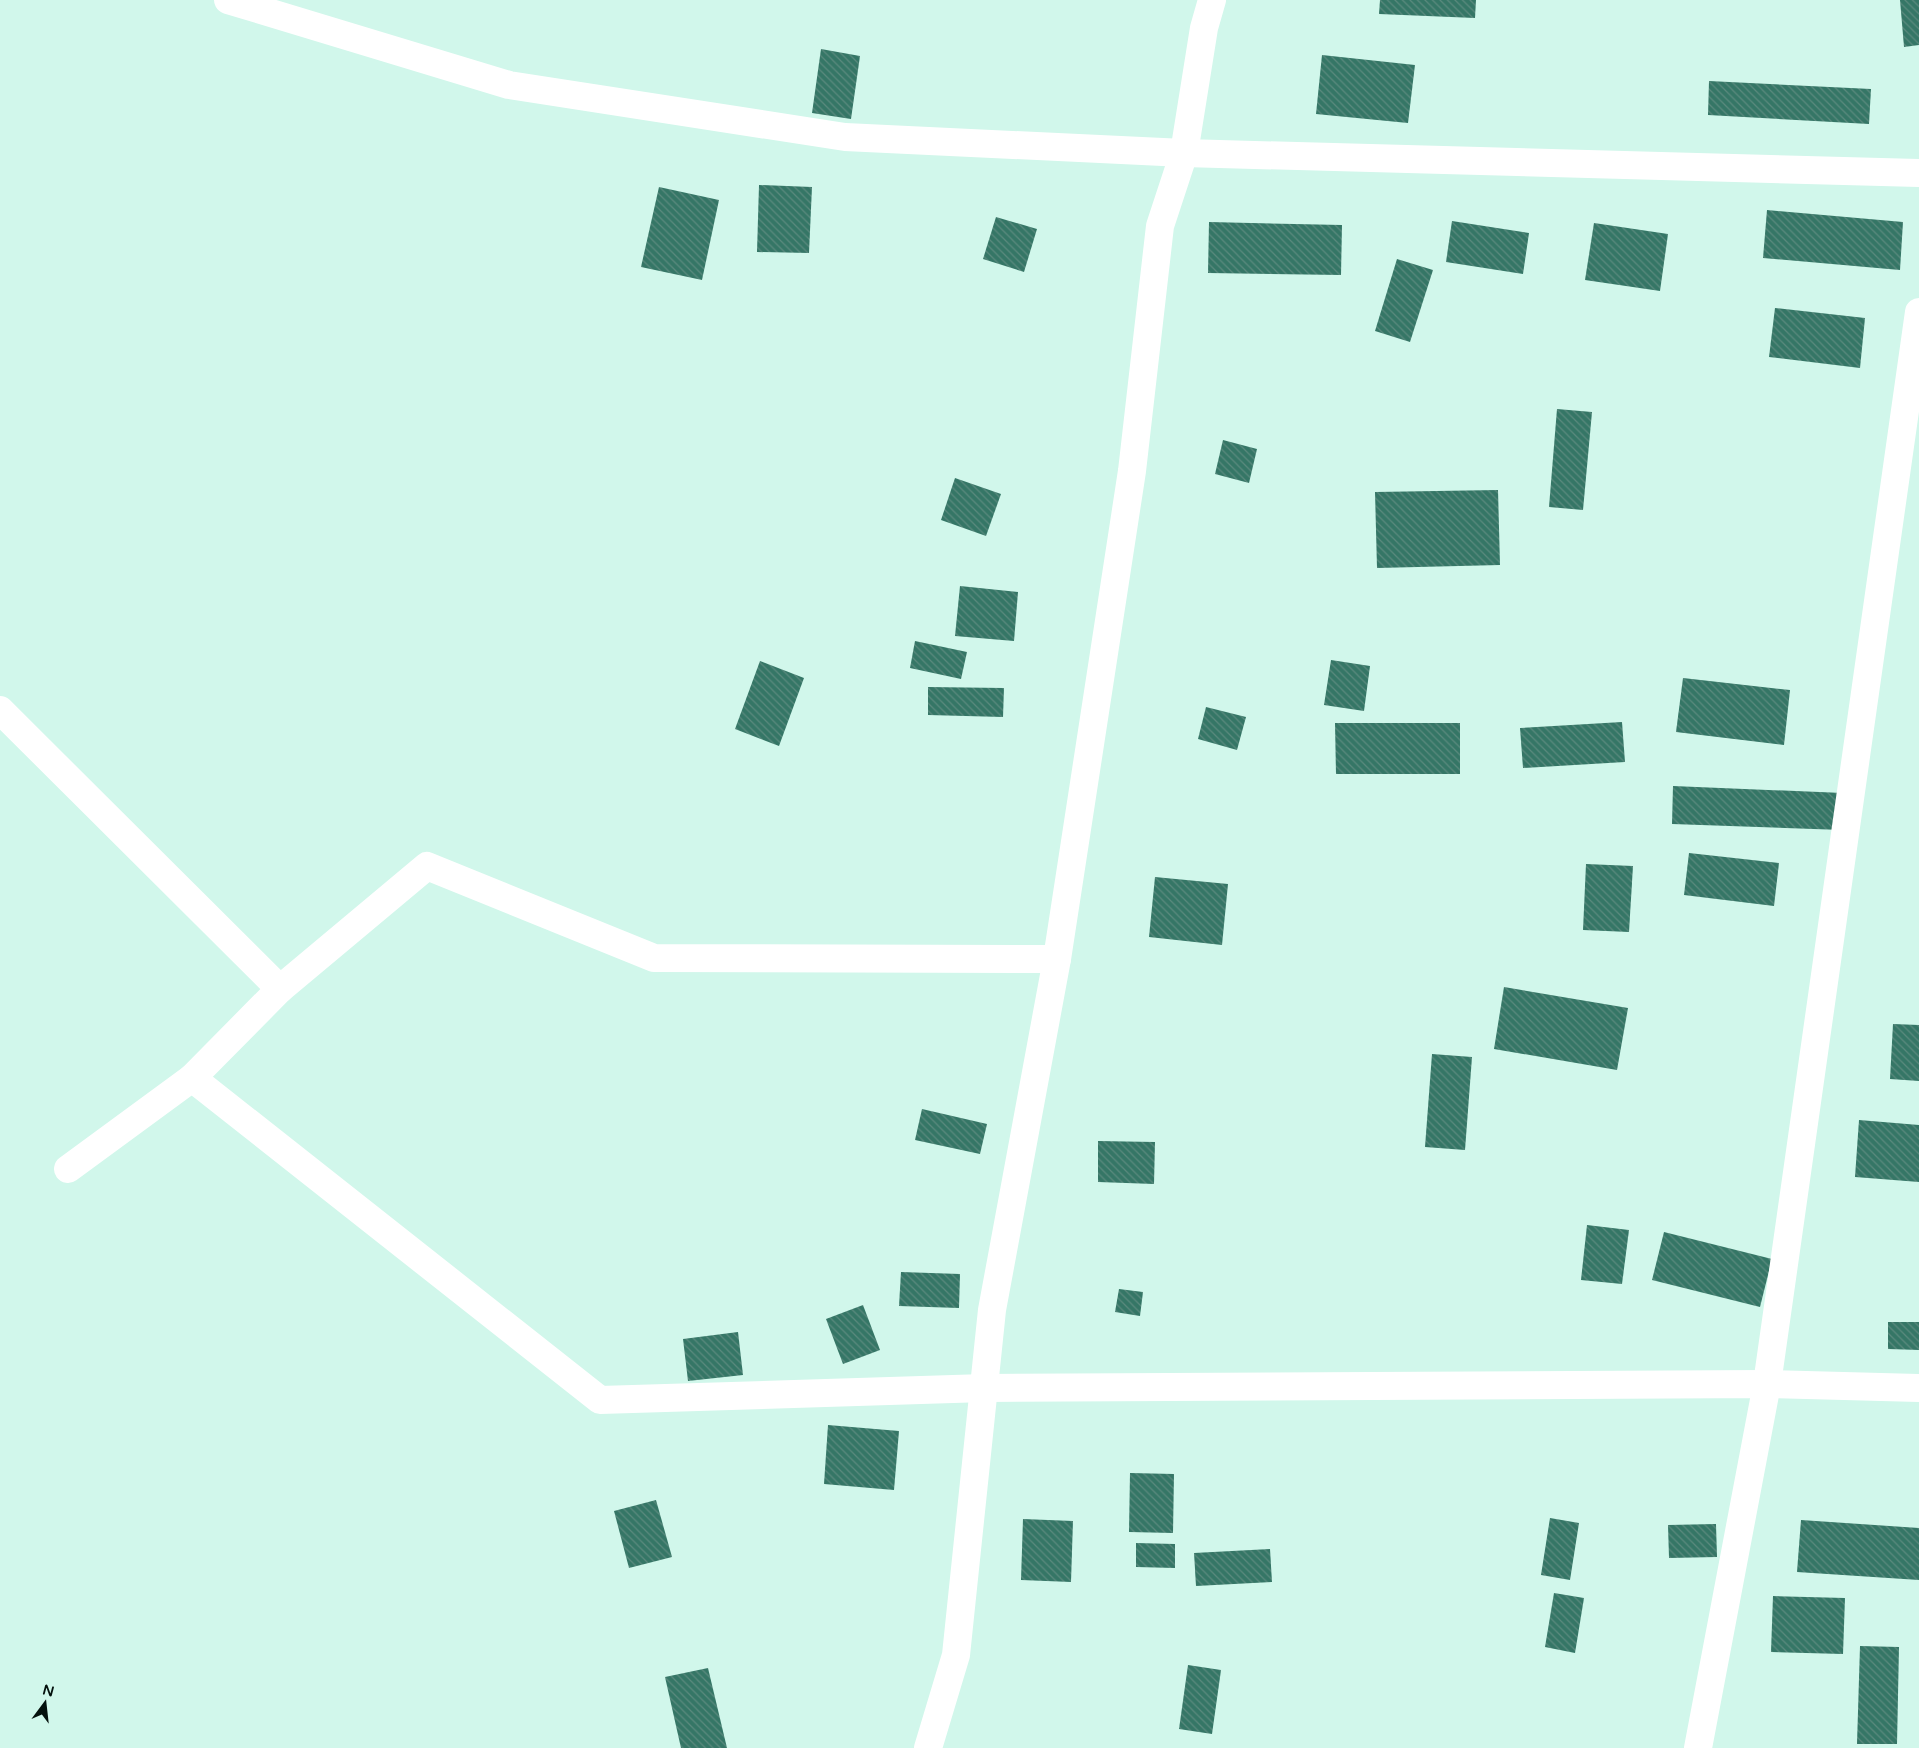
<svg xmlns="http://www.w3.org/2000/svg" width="1919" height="1748" font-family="'Varela Round',sans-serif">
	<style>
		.building { fill: url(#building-back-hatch) }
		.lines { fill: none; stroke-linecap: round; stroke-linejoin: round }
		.minor { stroke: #fff; stroke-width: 28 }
	</style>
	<defs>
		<pattern id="building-back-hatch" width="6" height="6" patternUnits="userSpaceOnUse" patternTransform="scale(1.25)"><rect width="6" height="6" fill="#357666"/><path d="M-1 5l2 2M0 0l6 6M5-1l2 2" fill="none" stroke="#5b8a7e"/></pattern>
	</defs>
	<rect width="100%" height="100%" fill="#d1f7eb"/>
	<g class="building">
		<path d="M1380,0H1476L1475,18L1379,14Z"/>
		<path d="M1900,0H1919V45L1904,47Z"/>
		<path d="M821,49L860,56L851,119L812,113Z"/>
		<path d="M1322,55L1415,65L1408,123L1316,114Z"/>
		<path d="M1709,81L1871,89L1869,124L1708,115Z"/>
		<path d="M759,185L812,187L809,253L757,252Z"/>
		<path d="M659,187L719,200L702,280L641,267Z"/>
		<path d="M1767,210L1903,222L1900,270L1763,258Z"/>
		<path d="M996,217L1037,229L1024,272L983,259Z"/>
		<path d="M1452,221L1529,233L1523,274L1446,262Z"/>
		<path d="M1209,222L1342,225L1341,275L1208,273Z"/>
		<path d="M1594,223L1668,234L1660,291L1585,280Z"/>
		<path d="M1397,259L1433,270L1410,342L1375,331Z"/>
		<path d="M1775,308L1865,318L1860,368L1769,357Z"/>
		<path d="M1557,409L1592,412L1583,510L1549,507Z"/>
		<path d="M1223,440L1257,449L1249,483L1215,474Z"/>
		<path d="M955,478L1001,494L986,536L941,520Z"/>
		<path d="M1498,490L1500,565L1377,568L1375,492Z"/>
		<path d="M960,586L1018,592L1014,641L955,636Z"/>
		<path d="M915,641L967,652L961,679L910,668Z"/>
		<path d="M1331,660L1370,666L1364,711L1324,705Z"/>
		<path d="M760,661L804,678L779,746L735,729Z"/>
		<path d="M1683,678L1790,690L1784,745L1676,732Z"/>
		<path d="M928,687L1004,688L1003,717L928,715Z"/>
		<path d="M1206,707L1246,717L1237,750L1198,739Z"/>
		<path d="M1622,722L1625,762L1523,768L1520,728Z"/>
		<path d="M1335,723H1460V774H1336Z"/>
		<path d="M1673,786L1843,793L1842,830L1672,824Z"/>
		<path d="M1689,853L1779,863L1774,906L1684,895Z"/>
		<path d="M1586,864L1633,866L1629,932L1583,930Z"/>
		<path d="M1155,877L1228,884L1222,945L1149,937Z"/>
		<path d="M1504,987L1628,1008L1617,1070L1494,1049Z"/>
		<path d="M1893,1024L1919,1025V1081L1890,1079Z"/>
		<path d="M1432,1054L1472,1057L1465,1150L1425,1147Z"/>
		<path d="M922,1109L987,1124L980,1154L915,1140Z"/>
		<path d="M1859,1120L1919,1125V1182L1855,1177Z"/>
		<path d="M1098,1141L1155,1142L1154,1184L1098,1182Z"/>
		<path d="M1587,1225L1629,1230L1622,1284L1581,1280Z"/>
		<path d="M1664,1232L1772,1259L1760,1307L1652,1280Z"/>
		<path d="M901,1272L960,1274L959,1308L899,1306Z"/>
		<path d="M1119,1289L1143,1292L1140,1316L1115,1312Z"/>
		<path d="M863,1305L880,1350L843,1364L826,1319Z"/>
		<path d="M1888,1322H1919V1350L1888,1349Z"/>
		<path d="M738,1332L743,1375L688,1381L683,1339Z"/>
		<path d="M828,1425L899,1431L894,1490L824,1484Z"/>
		<path d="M1130,1473L1174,1474L1173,1533L1129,1532Z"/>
		<path d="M656,1500L672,1557L629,1568L614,1511Z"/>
		<path d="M1550,1518L1579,1523L1570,1580L1541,1575Z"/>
		<path d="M1023,1519L1073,1521L1071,1582L1021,1580Z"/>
		<path d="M1801,1520L1919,1528V1580L1797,1572Z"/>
		<path d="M1716,1524L1717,1557L1669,1558L1668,1525Z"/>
		<path d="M1136,1543L1175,1544V1568L1136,1567Z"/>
		<path d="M1270,1549L1272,1582L1196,1586L1194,1553Z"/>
		<path d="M1554,1593L1584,1598L1575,1653L1545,1647Z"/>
		<path d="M1773,1596L1845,1598L1843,1654L1771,1652Z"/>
		<path d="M1860,1646L1899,1647L1897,1744H1857Z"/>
		<path d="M1188,1665L1221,1670L1212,1734L1179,1729Z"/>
		<path d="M708,1668L727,1748H681L665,1677Z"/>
	</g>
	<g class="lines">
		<g class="minor">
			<path d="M228,0L509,85L845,137L1184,153L1919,173"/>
			<path d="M0,710L280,989"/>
			<path d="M192,1078L600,1400L985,1388L1767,1384L1919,1388"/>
			<path d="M68,1169L192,1078L280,989L427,866L654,958L1057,959"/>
			<path d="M928,1748L956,1655L992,1310L1057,959L1132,471L1160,226L1184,153L1204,28L1212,0"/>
			<path d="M1698,1748L1767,1384L1919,312"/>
		</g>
	</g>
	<g transform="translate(45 1703) rotate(15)" stroke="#d1f7eb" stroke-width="4" paint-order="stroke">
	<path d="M0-4L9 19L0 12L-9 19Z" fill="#04110d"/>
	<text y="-8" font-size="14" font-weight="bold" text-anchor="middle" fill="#04110d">N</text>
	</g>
</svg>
